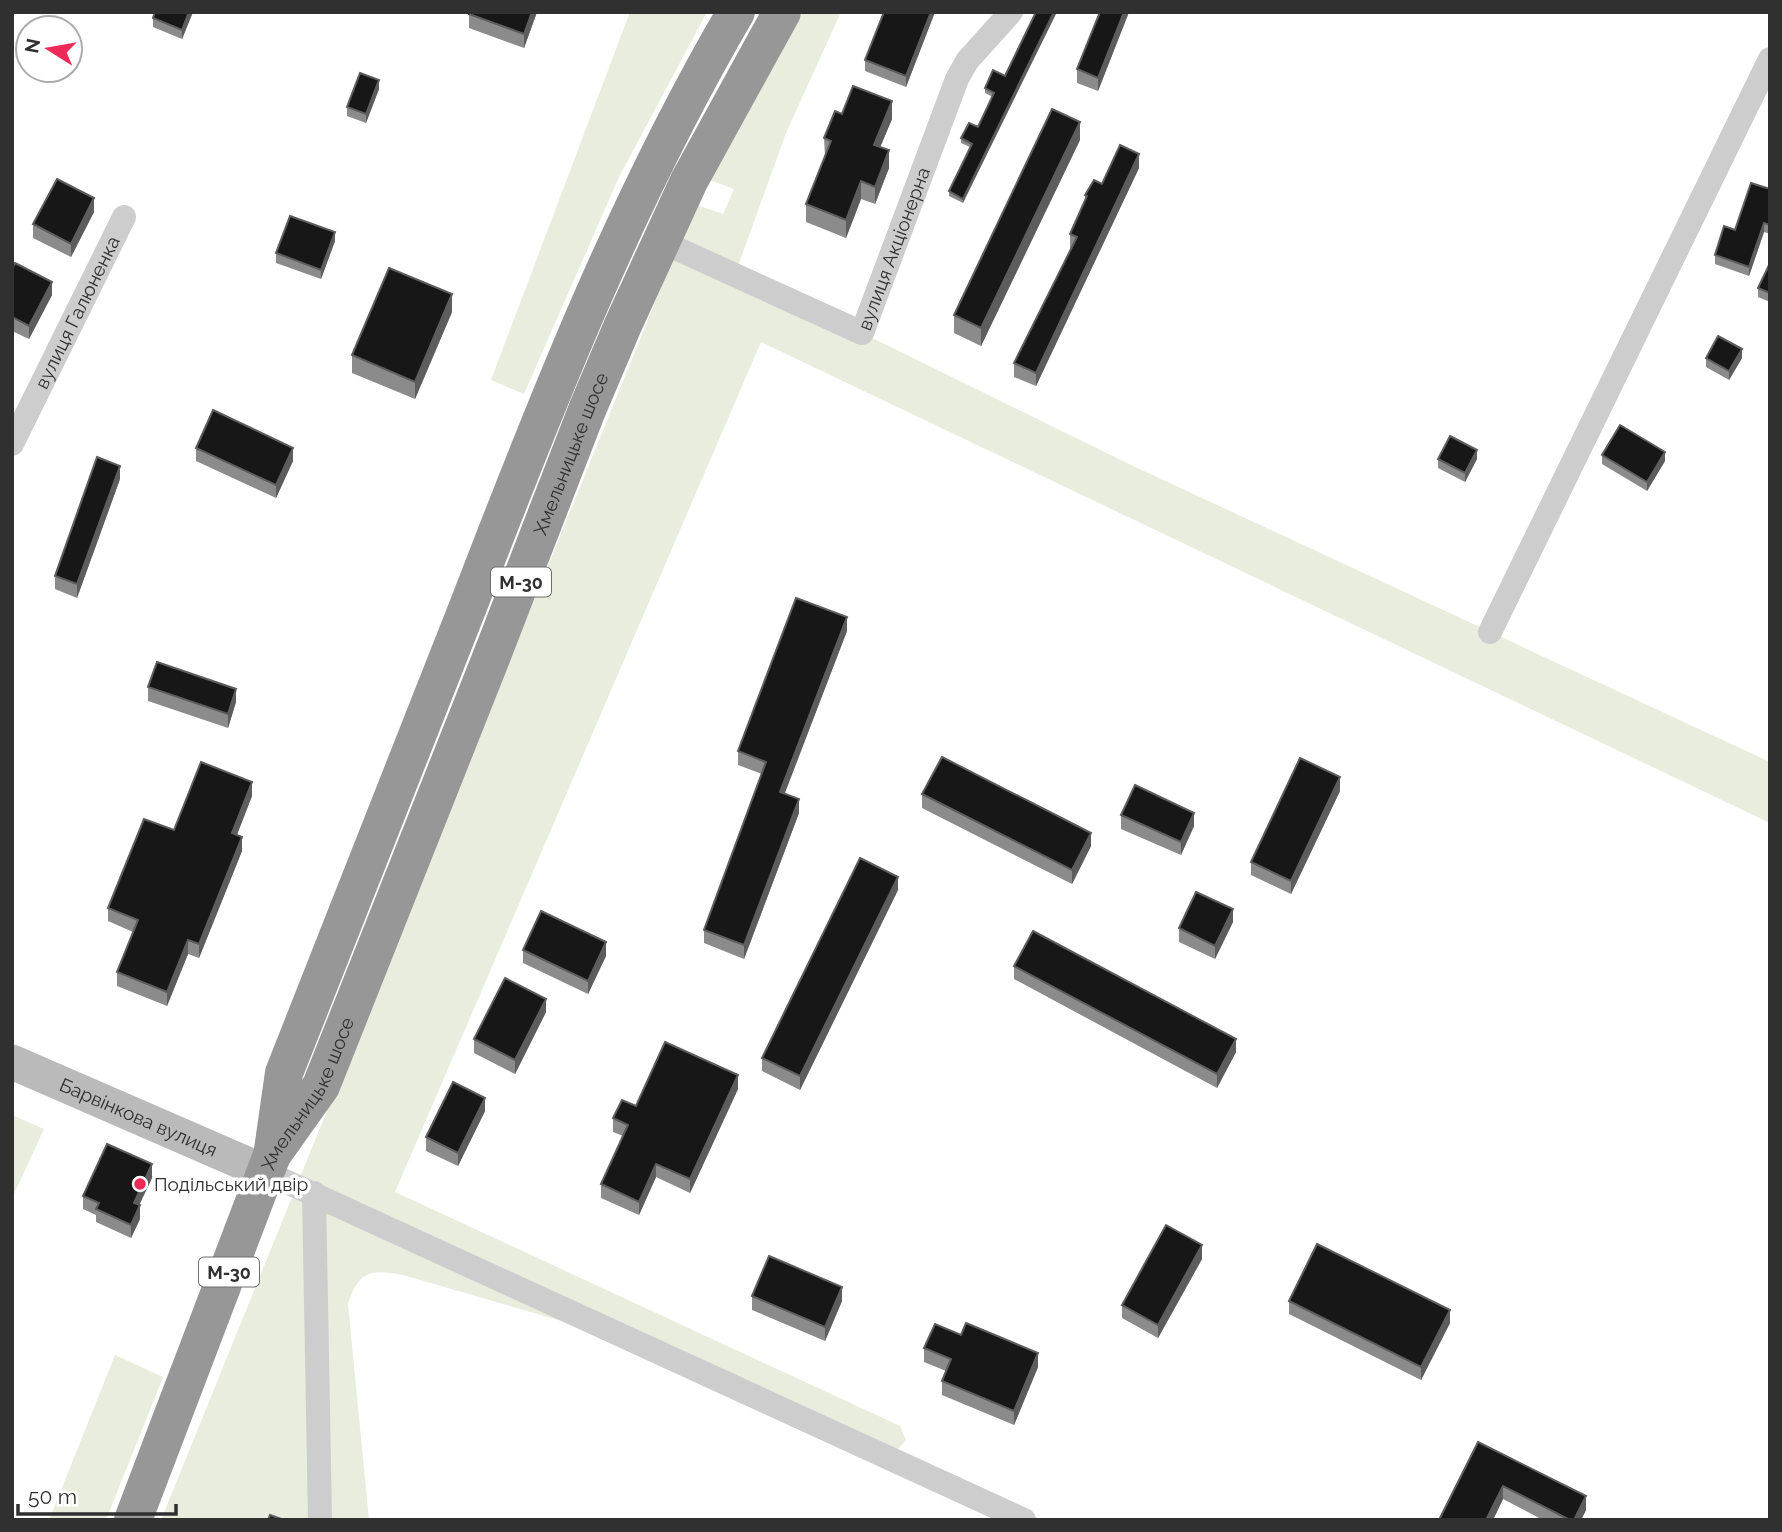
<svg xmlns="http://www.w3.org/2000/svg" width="1782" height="1532" font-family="Raleway,sans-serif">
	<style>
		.green { fill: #e8eddd }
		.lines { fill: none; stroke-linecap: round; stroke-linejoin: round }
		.street { stroke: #cdcdcd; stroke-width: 24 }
		.secondary { stroke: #bababa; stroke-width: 35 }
		.highway { stroke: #979797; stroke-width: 38 }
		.wall { fill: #8b8b8b }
		.shaded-wall { fill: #5d5d5d }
		.building { fill: #171717; stroke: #5d5d5d; stroke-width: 2 }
		.poi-dot { fill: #ee2a59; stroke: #fff; stroke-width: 2.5 }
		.labels { text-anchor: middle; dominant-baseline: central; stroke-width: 7; stroke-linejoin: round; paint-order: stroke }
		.shield { fill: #fff; stroke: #6e6e6e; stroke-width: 2 }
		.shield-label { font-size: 18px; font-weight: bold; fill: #303030 }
		.street-label { font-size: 19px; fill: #303030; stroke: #fff }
		.poi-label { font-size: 19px; fill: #303030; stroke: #fff; text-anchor: start }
	</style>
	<rect width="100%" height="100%" fill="#fff"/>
	<g class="green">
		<path d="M630,12H707L619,177L524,394L491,380Z"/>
		<path d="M803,12H841L786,133L737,269L679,242L697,205L723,214L734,189L710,180L736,127Z"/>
		<path d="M677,248L862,333L1131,465L1770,762V823L761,342L395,1192L900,1426L906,1440L890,1458L641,1344L403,1275C370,1269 359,1271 348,1304L369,1520H161Z"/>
		<path d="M12,1115L44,1129L14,1194L12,1193Z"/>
		<path d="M115,1355L163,1377L106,1520H49Z"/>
	</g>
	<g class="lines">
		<g class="street">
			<path id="s1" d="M660,241L862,333L957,79L967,61L1011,12"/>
			<path id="s2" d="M12,444L124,217"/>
			<path d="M1490,632L1770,59"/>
			<path d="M265,1172L1024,1520"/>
			<path d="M314,1193L320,1520"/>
		</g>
		<path class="secondary" id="s3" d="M12,1062L265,1172"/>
		<g class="highway">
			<path d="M273,1150L284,1073C345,917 408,761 469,604C547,401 626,200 736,12"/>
			<path id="s4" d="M133,1520L272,1155L321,1086L491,658L587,410L623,325L689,181L782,12"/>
		</g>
	</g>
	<g class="wall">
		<path d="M155,12H193L182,39L153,27V18Z"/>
		<path d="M537,12L524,48L469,28V14Z"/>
		<path d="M935,12L906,87L865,71V60Z"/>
		<path d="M1100,12H1129L1098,91L1077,83V69Z"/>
		<path d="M1005,76L963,203L949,196V191L970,147L961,143V138L978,127L993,97L985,93V88Z"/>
		<path d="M379,89L366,123L347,116V107Z"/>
		<path d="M842,114L892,119L880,147L889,168L875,204L861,199L846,238L806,222V204L825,156L824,138Z"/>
		<path d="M1080,140L981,346L954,333V315Z"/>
		<path d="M1139,168L1036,386L1014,377V363L1071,248H1070V234L1085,199V195L1102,184Z"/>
		<path d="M1770,189V234L1764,232L1749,276L1715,264V255Z"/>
		<path d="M94,212L71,257L33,238V224Z"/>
		<path d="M335,241L321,279L276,263V253Z"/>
		<path d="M1770,263V302L1758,297V288Z"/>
		<path d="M12,269L52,295L29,339L12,331Z"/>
		<path d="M452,312L415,399L352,373V355Z"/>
		<path d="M1706,358H1742L1729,380L1706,367Z"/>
		<path d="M196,448L293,461L276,498L196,461Z"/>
		<path d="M1602,455L1665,461L1647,491L1602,464Z"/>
		<path d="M1438,459H1477L1465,482L1438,468Z"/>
		<path d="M120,479L77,598L55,589V576Z"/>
		<path d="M847,631L784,794L799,813L744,959L704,943V930L762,774L738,765V751Z"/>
		<path d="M148,687L236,702L228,728L148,701Z"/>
		<path d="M1340,791L1291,894L1251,875V862Z"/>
		<path d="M922,794L1091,846L1072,884L922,808Z"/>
		<path d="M252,796L237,835L242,851L199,958L188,954L167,1006L117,986V972L133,932L108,921V908L174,830Z"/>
		<path d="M1121,815L1194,826L1181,855L1121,829Z"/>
		<path d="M898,890L800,1090L762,1071V1058Z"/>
		<path d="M1233,922L1215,959L1179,942V928Z"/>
		<path d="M523,950L606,956L588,994L523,963Z"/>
		<path d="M1014,966L1236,1052L1217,1088L1014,979Z"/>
		<path d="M546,1012L515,1074L474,1053V1039Z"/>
		<path d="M738,1089L690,1193L656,1177L639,1215L601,1198V1184L623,1136L613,1132V1118L636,1106Z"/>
		<path d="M485,1111L458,1166L426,1151V1137Z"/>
		<path d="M152,1178L139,1205L140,1219L131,1238L96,1222V1215L83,1209V1196Z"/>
		<path d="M1202,1259L1158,1338L1122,1318V1305Z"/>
		<path d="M752,1296L842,1301L825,1341L752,1310Z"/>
		<path d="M1289,1301L1450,1323L1421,1380L1289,1314Z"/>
		<path d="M961,1335L1038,1367L1014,1425L942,1395V1381L946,1371L924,1362V1348Z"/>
		<path d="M1478,1442L1586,1510L1581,1520H1543L1503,1499L1493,1520H1439Z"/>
	</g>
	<g class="shaded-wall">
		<path d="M189,12H193L182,39V30Z"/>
		<path d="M532,12H537L524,48V34Z"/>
		<path d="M931,12H935L906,87V76Z"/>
		<path d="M1054,12H1057L963,203V199Z"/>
		<path d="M1124,12H1129L1098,91V78Z"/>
		<path d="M379,80V89L366,123V114Z"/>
		<path d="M892,101V119L874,162V145Z"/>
		<path d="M1080,122V140L981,346V328Z"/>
		<path d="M889,150V168L875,204V187Z"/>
		<path d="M1139,154V168L1036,386V373Z"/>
		<path d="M861,181V199L846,238V220Z"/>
		<path d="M94,198V212L71,257V244Z"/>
		<path d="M1764,223V232L1749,276V267Z"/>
		<path d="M335,232V241L321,279V270Z"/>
		<path d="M52,282V295L29,339V326Z"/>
		<path d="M452,294V312L415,399V382Z"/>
		<path d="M1742,349V358L1729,380V371Z"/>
		<path d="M293,448V461L276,498V485Z"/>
		<path d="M1477,450V459L1465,482V473Z"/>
		<path d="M1665,452V461L1647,491V482Z"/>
		<path d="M120,466V479L77,598V584Z"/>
		<path d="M847,617V631L780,806V792Z"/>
		<path d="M236,689V702L228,728V714Z"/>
		<path d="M1340,777V791L1291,894V881Z"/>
		<path d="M252,782V796L232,847V833Z"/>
		<path d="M799,799V813L744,959V945Z"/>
		<path d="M1194,813V826L1181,855V842Z"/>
		<path d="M1091,833V846L1072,884V870Z"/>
		<path d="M242,837V851L199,958V944Z"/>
		<path d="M898,877V890L800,1090V1076Z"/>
		<path d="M1233,909V922L1215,959V946Z"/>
		<path d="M188,940V954L167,1006V992Z"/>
		<path d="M606,942V956L588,994V981Z"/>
		<path d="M546,999V1012L515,1074V1060Z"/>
		<path d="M1236,1039V1052L1217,1088V1074Z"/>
		<path d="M738,1075V1089L690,1193V1179Z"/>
		<path d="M485,1098V1111L458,1166V1153Z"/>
		<path d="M152,1164V1178L134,1216V1203Z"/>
		<path d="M656,1164V1177L639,1215V1202Z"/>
		<path d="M140,1205V1219L131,1238V1225Z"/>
		<path d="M1202,1245V1259L1158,1338V1325Z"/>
		<path d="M842,1287V1301L825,1341V1327Z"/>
		<path d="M1450,1310V1323L1421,1380V1367Z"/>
		<path d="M1038,1353V1367L1014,1425V1411Z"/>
		<path d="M1503,1486V1499L1493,1520H1486Z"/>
		<path d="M1586,1496V1510L1581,1520H1574Z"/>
	</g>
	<g class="building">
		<path d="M155,12H189L182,30L153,18Z"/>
		<path d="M469,12H532L524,34L469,14Z"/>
		<path d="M884,12H931L906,76L865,60Z"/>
		<path d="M1036,12H1054L963,199L949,191L972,144L961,138L969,123L978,127L994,93L985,88L993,70L1005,76Z"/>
		<path d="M1100,12H1124L1098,78L1077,69Z"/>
		<path d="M360,73L379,80L366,114L347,107Z"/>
		<path d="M853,86L892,101L874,145L889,150L875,187L861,181L846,220L806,204L831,141L824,138L835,111L842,114Z"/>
		<path d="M1052,109L1080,122L981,328L954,315Z"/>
		<path d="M1120,145L1139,154L1036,373L1014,363L1077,237L1070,234L1087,196L1085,195L1094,180L1102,184Z"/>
		<path d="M57,179L94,198L71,244L33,224Z"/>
		<path d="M1751,183L1770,189V225L1764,223L1749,267L1715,255L1724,226L1735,230Z"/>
		<path d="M290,216L335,232L321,270L276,253Z"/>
		<path d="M15,263L52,282L29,326L12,317V269Z"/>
		<path d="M1770,263V293L1758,288Z"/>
		<path d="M389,268L452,294L415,382L352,355Z"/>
		<path d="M1718,336L1742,349L1729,371L1706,358Z"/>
		<path d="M213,410L293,448L276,485L196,448Z"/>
		<path d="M1620,425L1665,452L1647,482L1602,455Z"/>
		<path d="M1450,436L1477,450L1465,473L1438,459Z"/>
		<path d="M97,457L120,466L77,584L55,576Z"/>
		<path d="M796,598L847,617L780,792L799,799L744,945L704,930L766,762L738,751Z"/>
		<path d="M157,662L236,689L228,714L148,687Z"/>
		<path d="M942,757L1091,833L1072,870L922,794Z"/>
		<path d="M1300,758L1340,777L1291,881L1251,862Z"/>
		<path d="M201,762L252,782L232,833L242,837L199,944L188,940L167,992L117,972L138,920L108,908L144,819L174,830Z"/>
		<path d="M1135,785L1194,813L1181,842L1121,815Z"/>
		<path d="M860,858L898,877L800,1076L762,1058Z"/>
		<path d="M1196,892L1233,909L1215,946L1179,928Z"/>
		<path d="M541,911L606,942L588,981L523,950Z"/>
		<path d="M1033,931L1236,1039L1217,1074L1014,966Z"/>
		<path d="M505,978L546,999L515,1060L474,1039Z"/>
		<path d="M665,1042L738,1075L690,1179L656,1164L639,1202L601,1184L628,1125L613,1118L622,1100L636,1106Z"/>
		<path d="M453,1082L485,1098L458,1153L426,1137Z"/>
		<path d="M107,1144L152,1164L134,1203L140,1205L131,1225L96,1209L99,1203L83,1196Z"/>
		<path d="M1166,1225L1202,1245L1158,1325L1122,1305Z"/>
		<path d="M1317,1244L1450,1310L1421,1367L1289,1301Z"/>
		<path d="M769,1256L842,1287L825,1327L752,1296Z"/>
		<path d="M966,1323L1038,1353L1014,1411L942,1381L951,1359L924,1348L935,1324L961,1335Z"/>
		<path d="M1478,1442L1586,1496L1574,1520H1570L1503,1486L1486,1520H1439Z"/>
		<path d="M270,1515L284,1520H268Z"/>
	</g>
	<circle class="poi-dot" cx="140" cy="1184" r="7"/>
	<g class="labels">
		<g class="shield">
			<rect x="491" y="567.5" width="60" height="29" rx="5"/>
			<rect x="199" y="1257.5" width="60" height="29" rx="5"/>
		</g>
		<g class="shield-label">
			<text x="521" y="582">М-30</text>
			<text x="229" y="1272">М-30</text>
		</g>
		<g class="street-label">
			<text stroke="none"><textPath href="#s1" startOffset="312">вулиця Акціонерна</textPath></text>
			<text stroke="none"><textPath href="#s2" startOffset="147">вулиця Галюненка</textPath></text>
			<text stroke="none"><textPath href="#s4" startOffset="1155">Хмельницьке шосе</textPath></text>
			<text stroke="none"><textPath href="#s4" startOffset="462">Хмельницьке шосе</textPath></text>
			<text stroke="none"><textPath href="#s3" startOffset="138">Барвінкова вулиця</textPath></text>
		</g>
		<g class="poi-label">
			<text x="154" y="1184">Подільський двір</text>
		</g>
	</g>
	<rect width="1782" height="1532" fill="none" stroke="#303030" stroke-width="28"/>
	<g transform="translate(49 49) rotate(281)"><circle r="33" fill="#ffffff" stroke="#acacac" stroke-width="2"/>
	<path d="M0-5L12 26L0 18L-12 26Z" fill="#ee2a59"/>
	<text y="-10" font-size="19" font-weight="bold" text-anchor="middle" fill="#303030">N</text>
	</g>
	<path d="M18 1504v10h158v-10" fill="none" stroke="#303030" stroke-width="3.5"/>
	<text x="28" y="1504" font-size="21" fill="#303030" stroke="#ffffff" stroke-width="5" paint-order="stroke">50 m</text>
</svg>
